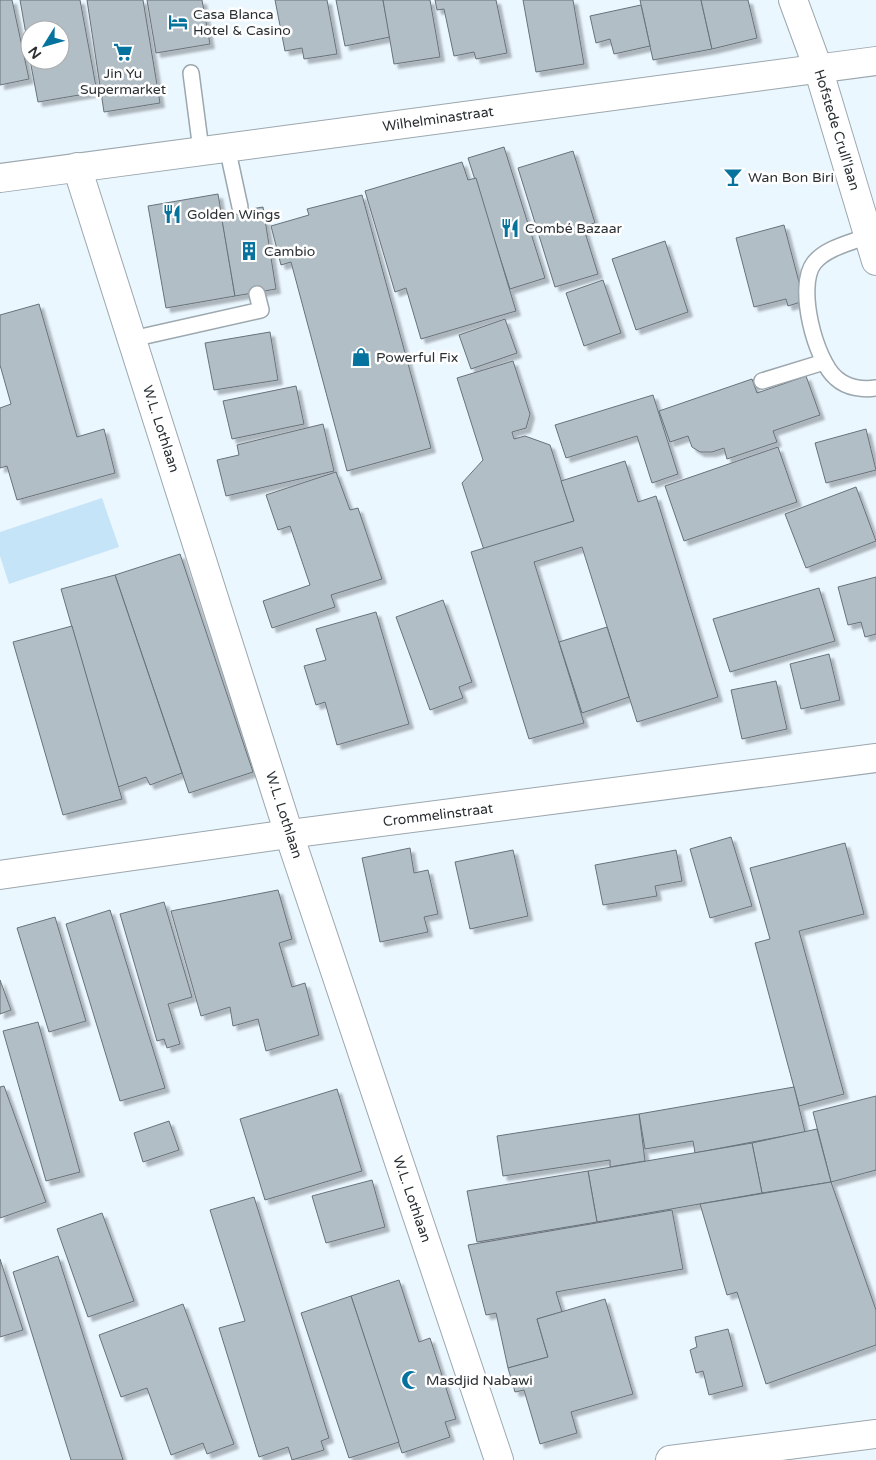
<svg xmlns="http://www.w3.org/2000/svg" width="876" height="1460" font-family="'Varela Round',sans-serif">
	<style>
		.green { fill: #c6e4f7 }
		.building { fill: #b2bec5; stroke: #687279; filter: url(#shadow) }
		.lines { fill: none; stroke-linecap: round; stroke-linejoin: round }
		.lane-casing { stroke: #9ca7ae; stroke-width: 18 }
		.street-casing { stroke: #9ca7ae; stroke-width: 30 }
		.secondary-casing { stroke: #9ca7ae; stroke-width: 30 }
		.lane { stroke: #fff; stroke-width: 15 }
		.street { stroke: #fff; stroke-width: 28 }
		.secondary { stroke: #fff; stroke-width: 28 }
		.labels { text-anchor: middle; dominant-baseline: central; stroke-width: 5; stroke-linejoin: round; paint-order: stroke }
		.poi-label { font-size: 14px; fill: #2b3033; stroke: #fff; text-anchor: start }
		.street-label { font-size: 14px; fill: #2b3033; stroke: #fff }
	</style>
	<defs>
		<filter id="shadow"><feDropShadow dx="4.5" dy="4.5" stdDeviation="1" flood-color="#0004"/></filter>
	</defs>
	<rect width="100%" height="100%" fill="#ebf7ff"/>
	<path class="green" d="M102,498L119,547L9,584L0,556V532Z"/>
	<g class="building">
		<path d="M0,0H12L29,79L0,85Z"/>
		<path d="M20,0H80L97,92L38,102L30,60H60V30H30V57Z"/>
		<path d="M87,0H143L160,103L104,112Z"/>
		<path d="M147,0H202L210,44L156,53Z"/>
		<path d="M275,0H327L337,54L304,59L302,48L285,51Z"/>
		<path d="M336,0H383L390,37L345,46Z"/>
		<path d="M383,0H430L440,57L394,64Z"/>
		<path d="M435,0H496L507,53L476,59L474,52L454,56L444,9L437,10Z"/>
		<path d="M523,0H573L584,64L536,72Z"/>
		<path d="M640,0H701L712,49L653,60Z"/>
		<path d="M701,0H748L757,38L712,49Z"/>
		<path d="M641,5L650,46L614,54L610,39L596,43L590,16Z"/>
		<path d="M504,147L545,278L510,289L468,158Z"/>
		<path d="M573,151L595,223L583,226L598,274L555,287L518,168Z"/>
		<path d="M462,162L468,180L476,178L516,311L421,339L406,288L395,292L365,191Z"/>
		<path d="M218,194L235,296L166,308L148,206Z"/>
		<path d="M362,195L431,448L347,471L291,262L281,265L271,226L309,215L307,209Z"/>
		<path d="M263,207L276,289L235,296L221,214Z"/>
		<path d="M784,225L804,301L788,306L786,299L754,307L736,238Z"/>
		<path d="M665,241L688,312L636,330L612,259Z"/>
		<path d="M603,280L621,333L584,346L566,293Z"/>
		<path d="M39,304L77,437L104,429L115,473L17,500L7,466L0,468V408L11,404L0,365V315Z"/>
		<path d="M505,319L517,353L471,369L459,335Z"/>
		<path d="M270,332L278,380L214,390L205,343Z"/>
		<path d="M513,361L530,414L526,428L512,432L514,439L525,436L550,445L574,521L484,550L462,483L483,460L457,378Z"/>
		<path d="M806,376L820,415L773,431L777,442L727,459L724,448L712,452H700L692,447L688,436L670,442L659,411L752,379L757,393Z"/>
		<path d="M296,386L304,424L232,439L223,401Z"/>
		<path d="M653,395L678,474L652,483L637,436L566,458L555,425Z"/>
		<path d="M323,424L334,471L226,496L217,460L239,455L237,445Z"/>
		<path d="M866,429L876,470L826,483L815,443Z"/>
		<path d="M778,447L797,502L684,541L665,486Z"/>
		<path d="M625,461L638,502L656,496L718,697L637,722L582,547L534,562L584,723L529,739L471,552L574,521L561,481Z"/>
		<path d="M336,472L350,510L358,508L382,579L331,595L335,607L272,628L263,601L310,585L290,526L278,530L266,495Z"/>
		<path d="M856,487L876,541L806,568L785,514Z"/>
		<path d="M180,554L253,772L189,793L115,575Z"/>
		<path d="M115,575L182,773L150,785L146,777L118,787L61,589Z"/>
		<path d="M876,577V634L865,637L861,622L848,625L838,587Z"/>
		<path d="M819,588L835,641L730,672L713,619Z"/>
		<path d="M443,600L472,682L459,687L463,698L430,710L396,617Z"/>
		<path d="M376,612L409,724L337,745L325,702L316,705L304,666L326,660L316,629Z"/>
		<path d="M72,626L122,799L63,815L13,642Z"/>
		<path d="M607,627L629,697L582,713L559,642Z"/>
		<path d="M829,654L840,700L801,709L790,664Z"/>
		<path d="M776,681L787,729L742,739L731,690Z"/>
		<path d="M731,837L752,906L710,918L690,849Z"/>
		<path d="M845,843L864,914L799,931L844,1094L799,1106L755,943L770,939L750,868Z"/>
		<path d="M410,848L414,873L428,870L438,914L424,917L428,932L380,942L362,858Z"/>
		<path d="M513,850L528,916L470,929L455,862Z"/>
		<path d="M676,850L682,881L655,886L657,896L603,905L595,865Z"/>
		<path d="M278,890L292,939L279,943L292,987L305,983L319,1035L266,1051L258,1019L233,1026L230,1007L201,1016L171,911Z"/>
		<path d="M164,902L192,997L168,1004L180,1044L167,1048L164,1039L157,1041L120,914Z"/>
		<path d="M110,910L165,1088L120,1101L66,924Z"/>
		<path d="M55,917L86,1021L49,1032L17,928Z"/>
		<path d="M0,980L11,1010L0,1014Z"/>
		<path d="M38,1022L80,1172L46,1181L3,1031Z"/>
		<path d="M4,1086L46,1202L0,1218V1087Z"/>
		<path d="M794,1087L805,1132L695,1153L693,1141L645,1149L639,1114Z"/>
		<path d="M337,1089L362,1171L265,1200L240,1119Z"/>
		<path d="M876,1096V1170L831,1182L813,1112Z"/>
		<path d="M639,1114L645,1161L610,1167V1160L503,1176L497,1136Z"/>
		<path d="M169,1121L179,1150L143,1162L134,1133Z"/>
		<path d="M817,1129L831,1182L762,1193L752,1143Z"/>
		<path d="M752,1143L762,1193L597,1222L588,1171Z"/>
		<path d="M588,1171L597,1222L477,1242L467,1191Z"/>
		<path d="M372,1180L385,1227L326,1243L312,1196Z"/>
		<path d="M831,1182L876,1310V1345L766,1384L737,1292L727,1295L700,1204Z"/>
		<path d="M254,1197L329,1438L321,1441L324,1450L292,1460L288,1447L259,1457L219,1328L245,1321L210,1210Z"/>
		<path d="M672,1210L683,1269L556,1292L562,1312L537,1319L548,1357L508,1368L496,1313L486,1315L468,1245Z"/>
		<path d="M102,1213L134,1301L88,1317L57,1229Z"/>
		<path d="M58,1256L123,1460H71L13,1272Z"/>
		<path d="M0,1259L23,1330L0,1337Z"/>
		<path d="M399,1280L419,1342L430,1338L456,1419L445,1422L450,1437L402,1453L351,1296Z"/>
		<path d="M351,1296L399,1442L349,1458L301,1313Z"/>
		<path d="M605,1299L633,1394L571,1412L577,1433L540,1444L524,1390L515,1392L508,1368L548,1357L537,1319Z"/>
		<path d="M183,1304L234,1444L207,1454L203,1443L171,1455L147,1388L121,1397L99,1335Z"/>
		<path d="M728,1329L743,1386L709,1395L703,1371L696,1373L690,1350L697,1347L695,1337Z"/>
	</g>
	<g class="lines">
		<g class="lane-casing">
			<g id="lane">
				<path d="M191,73L201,150"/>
				<path d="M227,147L240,207"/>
				<path d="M868,236C850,243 826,248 814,263C796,286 815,360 836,378C847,388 863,390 876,388"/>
				<path d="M132,339L261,310L257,294"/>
				<path d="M762,381L824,362"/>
			</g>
		</g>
		<g class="street-casing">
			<g id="street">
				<path d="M77,167L289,834L499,1460"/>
				<path d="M0,875L289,834L876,758"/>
				<path d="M670,1460L876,1434"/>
			</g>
		</g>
		<g class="secondary-casing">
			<g id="secondary">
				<path d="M793,0L818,68L876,261"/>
				<path d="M0,178L876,61"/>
			</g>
		</g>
		<use href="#lane" class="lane"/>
		<use href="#street" class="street"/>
		<use href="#secondary" class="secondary"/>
	</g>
	<defs>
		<g id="hotel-bare" transform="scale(1.5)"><path d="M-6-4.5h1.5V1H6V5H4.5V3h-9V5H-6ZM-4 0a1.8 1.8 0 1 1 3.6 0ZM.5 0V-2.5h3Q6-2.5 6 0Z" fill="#06739e" stroke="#fff" stroke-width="2.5" paint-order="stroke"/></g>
		<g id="supermarket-bare" transform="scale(1.5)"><path d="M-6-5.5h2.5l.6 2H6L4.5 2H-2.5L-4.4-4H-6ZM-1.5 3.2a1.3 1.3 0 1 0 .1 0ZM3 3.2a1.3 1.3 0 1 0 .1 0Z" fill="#06739e" stroke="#fff" stroke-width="2.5" paint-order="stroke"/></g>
		<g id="bar-bare" transform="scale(1.5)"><path d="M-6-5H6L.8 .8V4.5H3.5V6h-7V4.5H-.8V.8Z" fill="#06739e" stroke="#fff" stroke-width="2.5" paint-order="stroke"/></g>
		<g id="restaurant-bare" transform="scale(1.5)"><path d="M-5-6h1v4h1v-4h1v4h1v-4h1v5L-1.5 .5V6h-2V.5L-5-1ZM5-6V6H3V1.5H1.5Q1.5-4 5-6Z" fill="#06739e" stroke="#fff" stroke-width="2.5" paint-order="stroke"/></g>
		<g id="building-bare" transform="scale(1.5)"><path d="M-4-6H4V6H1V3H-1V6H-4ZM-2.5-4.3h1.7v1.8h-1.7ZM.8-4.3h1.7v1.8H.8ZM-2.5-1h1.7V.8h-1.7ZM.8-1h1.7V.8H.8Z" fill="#06739e" stroke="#fff" stroke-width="2.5" paint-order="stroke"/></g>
		<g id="shop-bare" transform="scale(1.5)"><path d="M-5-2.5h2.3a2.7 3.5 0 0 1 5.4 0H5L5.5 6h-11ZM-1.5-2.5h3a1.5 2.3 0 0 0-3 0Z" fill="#06739e" stroke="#fff" stroke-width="2.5" paint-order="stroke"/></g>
		<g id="mosque-bare" transform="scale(1.5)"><path d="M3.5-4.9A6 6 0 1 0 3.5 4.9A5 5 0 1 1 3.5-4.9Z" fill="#06739e" stroke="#fff" stroke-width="2.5" paint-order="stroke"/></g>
	</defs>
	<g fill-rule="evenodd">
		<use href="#hotel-bare" x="178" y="22"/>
		<use href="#supermarket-bare" x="123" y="52"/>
		<use href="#bar-bare" x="733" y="177"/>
		<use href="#restaurant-bare" x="172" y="214"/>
		<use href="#restaurant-bare" x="510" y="228"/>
		<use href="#building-bare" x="249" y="251"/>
		<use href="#shop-bare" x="361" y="357"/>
		<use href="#mosque-bare" x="411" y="1380"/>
	</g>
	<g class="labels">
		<g class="poi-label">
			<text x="193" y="14">Casa Blanca<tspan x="193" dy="16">Hotel &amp; Casino</tspan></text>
			<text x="123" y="73" text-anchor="middle">Jin Yu<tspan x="123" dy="16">Supermarket</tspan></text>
			<text x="748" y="177">Wan Bon Biri</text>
			<text x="187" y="214">Golden Wings</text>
			<text x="525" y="228">Combé Bazaar</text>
			<text x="264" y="251">Cambio</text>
			<text x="376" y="357">Powerful Fix</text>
			<text x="426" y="1380">Masdjid Nabawi</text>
		</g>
		<g class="street-label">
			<text transform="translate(438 119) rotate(-8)">Wilhelminastraat</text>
			<text transform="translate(837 130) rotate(73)">Hofstede Crull'laan</text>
			<text transform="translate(161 429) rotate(72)">W.L. Lothlaan</text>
			<text transform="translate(284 815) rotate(72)">W.L. Lothlaan</text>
			<text transform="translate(438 815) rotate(-7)">Crommelinstraat</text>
			<text transform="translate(412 1199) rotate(71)">W.L. Lothlaan</text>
		</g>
	</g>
	<g transform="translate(45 45) rotate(233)"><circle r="24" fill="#ffffff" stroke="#aaacad"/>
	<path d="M0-4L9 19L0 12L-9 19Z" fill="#06739e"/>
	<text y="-8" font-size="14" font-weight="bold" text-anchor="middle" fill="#2b3033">N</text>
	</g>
</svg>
